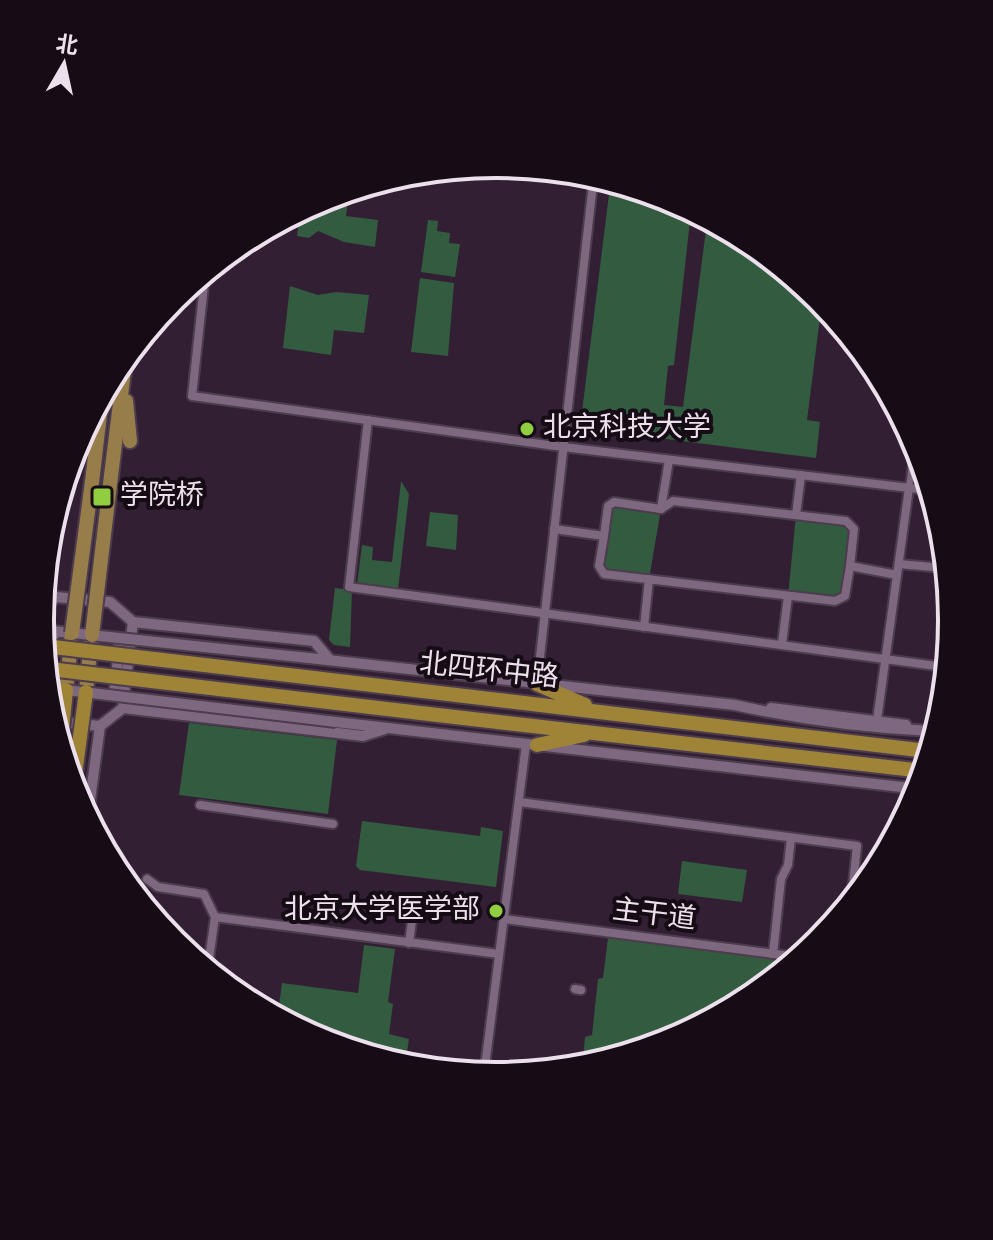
<svg xmlns="http://www.w3.org/2000/svg" width="993" height="1240" font-family="Overpass,'Noto Sans SC',sans-serif">
	<style>
		.green { fill: #325b3f }
		.lines { fill: none; stroke-linecap: round; stroke-linejoin: round }
		.pedestrian-casing { stroke: #4c3c4d; stroke-width: 10 }
		.minor-casing { stroke: #4c3c4d; stroke-width: 12 }
		.tertiary-casing { stroke: #4c3c4d; stroke-width: 14 }
		.primary-casing { stroke: #4c3c4d; stroke-width: 18 }
		.trunk-casing { stroke: #4c3c4d; stroke-width: 18 }
		.pedestrian { stroke: #7e6880; stroke-width: 6 }
		.minor { stroke: #7e6880; stroke-width: 8 }
		.tertiary { stroke: #7e6880; stroke-width: 10 }
		.primary { stroke: #977d4a; stroke-width: 14 }
		.trunk { stroke: #9f8438; stroke-width: 14 }
		.tertiary-bridge-casing { stroke: #4c3c4d; stroke-width: 14; stroke-linecap: butt }
		.primary-bridge-casing { stroke: #4c3c4d; stroke-width: 18; stroke-linecap: butt }
		.trunk-bridge-casing { stroke: #4c3c4d; stroke-width: 18; stroke-linecap: butt }
		.tertiary-bridge { stroke: #7e6880; stroke-width: 10 }
		.primary-bridge { stroke: #977d4a; stroke-width: 14 }
		.trunk-bridge { stroke: #9f8438; stroke-width: 14 }
		.poi-dot { fill: #90cd41; stroke: #150c15; stroke-width: 3 }
		.labels { text-anchor: middle; dominant-baseline: central; stroke-width: 8; stroke-linejoin: round; paint-order: stroke }
		.poi-label { font-size: 28px; fill: #ede0ed; stroke: #150c15; text-anchor: start }
		.street-label { font-size: 28px; fill: #ede0ed; stroke: #150c15 }
		.rim { fill: none; stroke: #ede0ed; stroke-width: 4 }
	</style>
	<rect width="100%" height="100%" fill="#321f33"/>
	<g class="green">
		<path d="M610,186L672,198L691,212L674,365L668,366L664,405L683,407L707,222L820,298L822,302L807,420L820,422L816,458L580,428Z"/>
		<path d="M349,193L346,216L378,220L375,247L344,242L318,231L309,238L297,236L300,213L322,198Z"/>
		<path d="M428,220L438,221L437,231L450,233L449,243L460,244L455,277L421,272Z"/>
		<path d="M420,278L454,283L448,356L411,352Z"/>
		<path d="M290,286L318,295L336,292L369,295L364,333L334,330L331,355L283,348Z"/>
		<path d="M401,481L409,494L398,590L357,585L362,545L373,547L372,560L392,562Z"/>
		<path d="M614,502L661,509L649,579L604,574L599,566L608,506Z"/>
		<path d="M430,512L458,515L456,550L426,546Z"/>
		<path d="M796,515L846,521L854,529L845,596L835,601L788,596Z"/>
		<path d="M335,588L352,590L350,647L334,645L329,640Z"/>
		<path d="M189,723L337,740L328,814L179,795Z"/>
		<path d="M362,821L480,836L481,827L503,831L496,887L360,870L356,866Z"/>
		<path d="M682,861L747,870L742,902L678,894Z"/>
		<path d="M608,938L775,959L773,974L671,1042L583,1059L585,1037L592,1035L598,979L603,978Z"/>
		<path d="M364,945L395,949L388,1002L393,1004L389,1034L409,1039L406,1059L321,1042L278,1013L282,983L358,993Z"/>
	</g>
	<g class="lines">
		<g class="pedestrian-casing">
			<path id="pedestrian" d="M909,488L915,440"/>
		</g>
		<g class="minor-casing">
			<g id="minor">
				<path d="M205,276L192,396L563,447L927,490"/>
				<path d="M368,420L349,587L944,667"/>
				<path d="M661,509L669,460"/>
				<path d="M796,515L801,475"/>
				<path d="M554,529L604,536L608,506L614,502L661,509L673,501L846,521L854,529L850,566L897,575"/>
				<path d="M604,536L599,566L604,574L835,601L845,596L850,566"/>
				<path d="M899,564L943,568"/>
				<path d="M644,627L649,579"/>
				<path d="M782,644L788,596"/>
				<path d="M537,684L593,183"/>
				<path d="M877,720L909,488"/>
				<path d="M519,802L857,846L852,894"/>
				<path d="M200,805L333,824"/>
				<path d="M147,879L158,887L204,894L215,917"/>
				<path d="M504,919L798,957"/>
				<path d="M409,943L414,906"/>
				<path d="M773,954L781,879L788,865L791,838"/>
				<path d="M208,966L215,917L499,954"/>
				<path d="M575,989L581,990"/>
				<path d="M484,1074L526,744"/>
			</g>
		</g>
		<g class="tertiary-casing">
			<g id="tertiary">
				<path d="M42,610L56,597L110,602L133,622L314,641L330,660"/>
				<path d="M42,630L72,633"/>
				<path d="M309,658L735,705C801,720 864,728 931,731"/>
				<path d="M50,669L54,631"/>
				<path d="M114,695L120,639"/>
				<path d="M123,702L133,622"/>
				<path d="M771,708L906,725"/>
				<path d="M60,722L100,726L123,708L363,736L385,729"/>
				<path d="M336,722L919,789"/>
				<path d="M88,815L100,726"/>
			</g>
		</g>
		<g class="primary-casing">
			<g id="primary">
				<path d="M126,401L130,441"/>
				<path d="M93,474L101,405"/>
				<path d="M111,476L124,371"/>
				<path d="M66,690L72,633"/>
				<path d="M86,692L91,641"/>
			</g>
		</g>
		<g class="trunk-casing">
			<g id="trunk">
				<path d="M537,684L585,705"/>
				<path d="M431,692L927,751"/>
				<path d="M429,714L923,771"/>
				<path d="M537,745L584,735"/>
			</g>
		</g>
		<use href="#pedestrian" class="pedestrian"/>
		<use href="#minor" class="minor"/>
		<use href="#tertiary" class="tertiary"/>
		<use href="#primary" class="primary"/>
		<use href="#trunk" class="trunk"/>
		<g class="tertiary-bridge-casing">
			<g id="tertiary-bridge">
				<path d="M72,633L309,658"/>
				<path d="M66,690L336,722"/>
			</g>
		</g>
		<g class="primary-bridge-casing">
			<g id="primary-bridge">
				<path d="M72,633L93,474"/>
				<path d="M92,635L111,476"/>
			</g>
		</g>
		<g class="trunk-bridge-casing">
			<g id="trunk-bridge">
				<path d="M45,646L431,692"/>
				<path d="M50,669L429,714"/>
				<path d="M62,730L66,690"/>
				<path d="M73,789L86,692"/>
			</g>
		</g>
		<use href="#tertiary-bridge" class="tertiary-bridge"/>
		<use href="#primary-bridge" class="primary-bridge"/>
		<use href="#trunk-bridge" class="trunk-bridge"/>
	</g>
	<g class="poi-dot">
		<circle cx="527" cy="429" r="8"/>
		<rect x="92" y="487" width="20" height="20" rx="4"/>
		<circle cx="496" cy="911" r="8"/>
	</g>
	<g class="labels">
		<g class="poi-label">
			<text x="543" y="429">北京科技大学</text>
			<text x="120" y="497">学院桥</text>
			<text x="480" y="911" text-anchor="end">北京大学医学部</text>
		</g>
		<g class="street-label">
			<text transform="translate(489 672) rotate(6)">北四环中路</text>
			<text transform="translate(654 916) rotate(7)">主干道</text>
		</g>
	</g>
	<path d="M0 0H993V1240H0ZM54 620a442 442 0 1 1 884 0a442 442 0 1 1-884 0Z" fill="#150c15" fill-rule="evenodd"/>
	<path class="rim" d="M54 620a442 442 0 1 1 884 0a442 442 0 1 1-884 0Z"/>
	<g transform="translate(64 64) rotate(9)" stroke="#150c15" stroke-width="6" paint-order="stroke">
	<path d="M0-6L14 30L0 20L-14 30Z" fill="#ede0ed"/>
	<text y="-12" font-size="22" font-weight="bold" text-anchor="middle" fill="#ede0ed">北</text>
	</g>
</svg>
